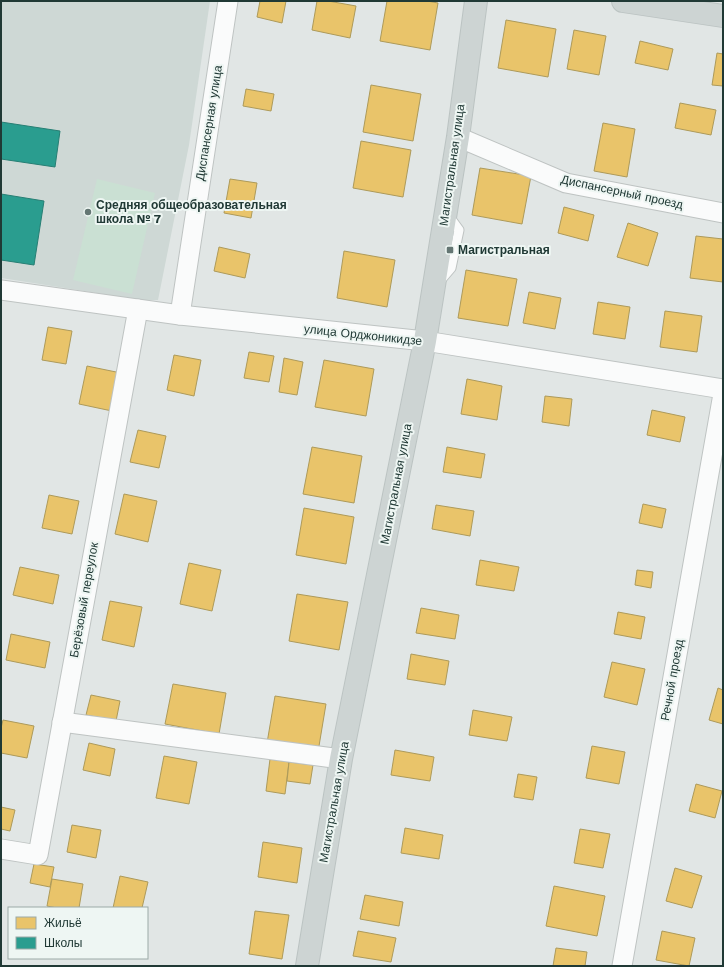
<svg xmlns="http://www.w3.org/2000/svg" width="724" height="967" font-family="'Work Sans',sans-serif">
	<style>
		.built { fill: #ced8d5 }
		.green { fill: #cae0d3 }
		.homes { fill: #e9c46a; stroke: #ad9a5a }
		.schools { fill: #2a9d8f; stroke: #277f74 }
		.lines { fill: none; stroke-linecap: round; stroke-linejoin: round }
		.service-casing { stroke: #bec3c2; stroke-width: 11 }
		.minor-casing { stroke: #bec3c2; stroke-width: 21 }
		.primary-casing { stroke: #bbc3c2; stroke-width: 24 }
		.service { stroke: #fafbfb; stroke-width: 9 }
		.minor { stroke: #fafbfb; stroke-width: 19 }
		.primary { stroke: #cdd4d3; stroke-width: 22 }
		.poi-dot { fill: #647673; stroke: #eef6f3; stroke-width: 1.5 }
		.labels { text-anchor: middle; dominant-baseline: central; stroke-width: 4; stroke-linejoin: round; paint-order: stroke }
		.street-label { font-size: 12px; fill: #203935; stroke: #eef6f3 }
		.poi-label { font-size: 12px; font-weight: bold; fill: #203935; stroke: #eef6f3; text-anchor: start }
	</style>
	<rect width="100%" height="100%" fill="#e1e6e5"/>
	<path class="built" d="M1,1H210L189,145L158,300H142L1,278Z"/>
	<path class="green" d="M97,179L155,193L132,294L73,280Z"/>
	<g class="homes">
		<path d="M260,1H286L282,23L257,17Z"/>
		<path d="M317,1H328L356,6L350,38L312,30Z"/>
		<path d="M387,1H427L438,3L430,50L380,41Z"/>
		<path d="M506,20L556,29L548,77L498,68Z"/>
		<path d="M574,30L606,36L599,75L567,69Z"/>
		<path d="M640,41L673,49L668,70L635,63Z"/>
		<path d="M717,53L723,54V86L712,85Z"/>
		<path d="M371,85L421,94L413,141L363,132Z"/>
		<path d="M246,89L274,94L271,111L243,106Z"/>
		<path d="M680,103L716,110L711,135L675,128Z"/>
		<path d="M603,123L635,129L627,177L594,171Z"/>
		<path d="M361,141L411,150L403,197L353,188Z"/>
		<path d="M480,168L531,176L522,224L472,215Z"/>
		<path d="M230,179L257,183L251,218L224,213Z"/>
		<path d="M564,207L594,215L588,241L558,233Z"/>
		<path d="M628,223L658,233L648,266L617,257Z"/>
		<path d="M696,236L723,239V282L690,278Z"/>
		<path d="M219,247L250,254L245,278L214,271Z"/>
		<path d="M344,251L395,260L387,307L337,298Z"/>
		<path d="M466,270L517,279L508,326L458,318Z"/>
		<path d="M529,292L561,298L555,329L523,323Z"/>
		<path d="M598,302L630,307L625,339L593,334Z"/>
		<path d="M665,311L702,316L697,352L660,347Z"/>
		<path d="M48,327L72,331L66,364L42,360Z"/>
		<path d="M249,352L274,356L269,382L244,378Z"/>
		<path d="M174,355L201,360L194,396L167,390Z"/>
		<path d="M284,358L303,362L297,395L279,392Z"/>
		<path d="M324,360L374,369L366,416L315,407Z"/>
		<path d="M87,366L121,373L112,411L79,404Z"/>
		<path d="M467,379L502,386L497,420L461,414Z"/>
		<path d="M545,396L572,399L569,426L542,422Z"/>
		<path d="M652,410L685,417L680,442L647,435Z"/>
		<path d="M138,430L166,436L159,468L130,462Z"/>
		<path d="M312,447L362,456L354,503L303,494Z"/>
		<path d="M447,447L485,454L481,478L443,472Z"/>
		<path d="M124,494L157,501L148,542L115,534Z"/>
		<path d="M49,495L79,501L72,534L42,528Z"/>
		<path d="M643,504L666,509L662,528L639,523Z"/>
		<path d="M436,505L474,511L470,536L432,529Z"/>
		<path d="M304,508L354,517L346,564L296,555Z"/>
		<path d="M480,560L519,567L514,591L476,585Z"/>
		<path d="M189,563L221,570L212,611L180,604Z"/>
		<path d="M20,567L59,575L53,604L13,595Z"/>
		<path d="M637,570L653,572L651,588L635,585Z"/>
		<path d="M297,594L348,602L339,650L289,641Z"/>
		<path d="M110,601L142,607L134,647L102,640Z"/>
		<path d="M421,608L459,615L455,639L416,633Z"/>
		<path d="M618,612L645,617L641,639L614,634Z"/>
		<path d="M11,634L50,642L45,668L6,660Z"/>
		<path d="M411,654L449,661L445,685L407,679Z"/>
		<path d="M612,662L645,669L637,705L604,697Z"/>
		<path d="M173,684L226,693L219,734L165,724Z"/>
		<path d="M718,688L723,690V724L709,720Z"/>
		<path d="M91,695L120,701L116,721L86,715Z"/>
		<path d="M275,696L326,704L318,752L267,743Z"/>
		<path d="M473,710L512,717L507,741L469,735Z"/>
		<path d="M3,720L34,726L27,758L1,753V728Z"/>
		<path d="M89,743L115,749L110,776L83,770Z"/>
		<path d="M592,746L625,752L619,784L586,778Z"/>
		<path d="M395,750L434,757L430,781L391,775Z"/>
		<path d="M164,756L197,762L189,804L156,798Z"/>
		<path d="M270,759L289,762L285,794L266,791Z"/>
		<path d="M289,762L313,765L310,784L287,781Z"/>
		<path d="M518,774L537,777L533,800L514,797Z"/>
		<path d="M696,784L722,791L715,818L689,811Z"/>
		<path d="M1,807L15,810L10,831L1,829Z"/>
		<path d="M72,825L101,830L96,858L67,852Z"/>
		<path d="M405,828L443,835L439,859L401,853Z"/>
		<path d="M580,829L610,834L603,868L574,863Z"/>
		<path d="M263,842L302,848L297,883L258,877Z"/>
		<path d="M34,864L54,867L50,887L30,883Z"/>
		<path d="M675,868L702,876L692,908L666,901Z"/>
		<path d="M120,876L148,882L142,908H113Z"/>
		<path d="M52,879L83,884L79,908H57L47,906Z"/>
		<path d="M554,886L605,896L597,936L546,926Z"/>
		<path d="M365,895L403,902L399,926L360,919Z"/>
		<path d="M255,911L289,915L282,959L249,954Z"/>
		<path d="M358,931L396,938L391,962L353,956Z"/>
		<path d="M662,931L695,938L689,966L656,960Z"/>
		<path d="M556,948L587,952L585,966H553Z"/>
	</g>
	<g class="schools">
		<path d="M1,122L60,131L55,167L1,159Z"/>
		<path d="M1,194L44,201L34,265L1,260Z"/>
	</g>
	<g class="lines">
		<g class="service-casing">
			<path id="service" d="M439,282L451,268L459,230L448,215"/>
		</g>
		<g class="minor-casing">
			<g id="minor">
				<path d="M458,137L566,183L723,213"/>
				<path d="M1,290L180,315L425,341L723,389"/>
				<path d="M180,315L228,1"/>
				<path d="M62,722L341,759"/>
				<path d="M1,849L38,855L138,309"/>
				<path d="M622,966L723,394"/>
			</g>
		</g>
		<g class="primary-casing">
			<g id="primary">
				<path d="M623,1L723,16"/>
				<path d="M307,966L341,759L425,341L458,137L476,1"/>
			</g>
		</g>
		<use href="#service" class="service"/>
		<use href="#minor" class="minor"/>
		<use href="#primary" class="primary"/>
	</g>
	<g class="poi-dot">
		<circle cx="88" cy="212" r="4"/>
		<rect x="446" y="246" width="8" height="8" rx="2"/>
	</g>
	<g class="labels">
		<g class="street-label">
			<text transform="translate(209 123) rotate(-81)">Диспансерная улица</text>
			<text transform="translate(452 165) rotate(-82)">Магистральная улица</text>
			<text transform="translate(622 192) rotate(12)">Диспансерный проезд</text>
			<text transform="translate(363 335) rotate(6)">улица Орджоникидзе</text>
			<text transform="translate(396 484) rotate(-79)">Магистральная улица</text>
			<text transform="translate(84 600) rotate(-80)">Берёзовый переулок</text>
			<text transform="translate(672 680) rotate(-80)">Речной проезд</text>
			<text transform="translate(334 802) rotate(-80)">Магистральная улица</text>
		</g>
		<g class="poi-label">
			<text x="96" y="205">Средняя общеобразовательная<tspan x="96" dy="14">школа № 7</tspan></text>
			<text x="458" y="250">Магистральная</text>
		</g>
	</g>
	<rect width="724" height="967" fill="none" stroke="#203935" stroke-width="4"/>
	<rect x="8" y="907" width="140" height="52" fill="#eef6f3" stroke="#9caaa7"/>
	<rect x="16" y="917" width="20" height="12" fill="#e9c46a" stroke="#9caaa7"/>
	<text x="44" y="927" font-size="12" fill="#203935">Жильё</text>
	<rect x="16" y="937" width="20" height="12" fill="#2a9d8f" stroke="#9caaa7"/>
	<text x="44" y="947" font-size="12" fill="#203935">Школы</text>
</svg>
